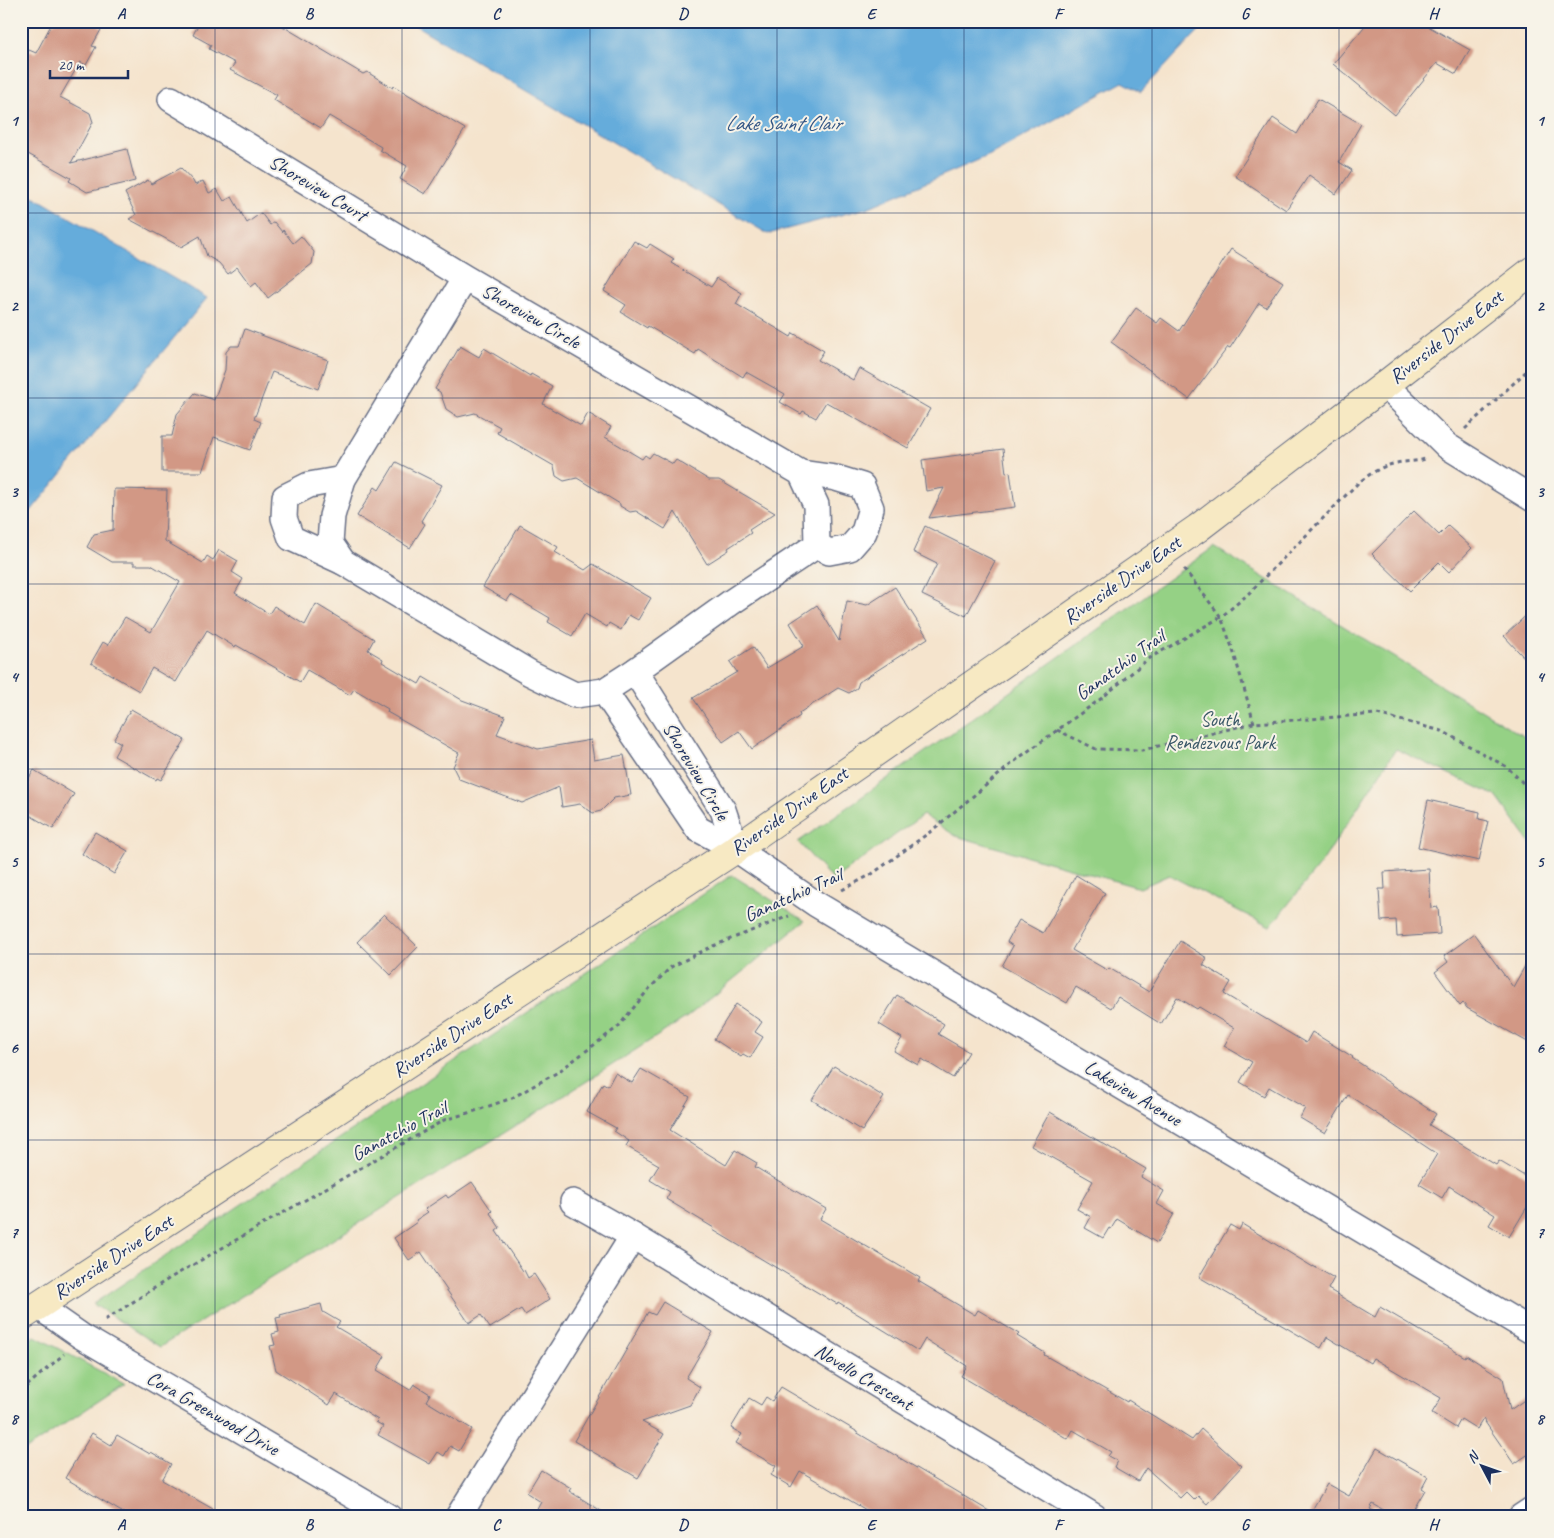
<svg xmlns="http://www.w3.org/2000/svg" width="1554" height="1538" font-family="Caveat,sans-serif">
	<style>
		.green { fill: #95d185; stroke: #588072 }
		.water { fill: #65acdb; stroke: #406e9c }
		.building { fill: #d29885 }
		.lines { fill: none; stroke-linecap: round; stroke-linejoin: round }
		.minor-casing { stroke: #676e85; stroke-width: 28 }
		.secondary-casing { stroke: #676e85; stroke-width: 30 }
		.path { stroke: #676e85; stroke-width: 3; stroke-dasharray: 4 4; stroke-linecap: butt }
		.minor { stroke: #fff; stroke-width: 25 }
		.secondary { stroke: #f7e9c3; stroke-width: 28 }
		.grid { fill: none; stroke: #1b2f5e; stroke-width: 1; stroke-opacity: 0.55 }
		.labels { text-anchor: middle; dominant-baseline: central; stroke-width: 4; stroke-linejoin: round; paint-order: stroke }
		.street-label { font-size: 20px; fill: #1b2f5e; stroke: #f7f3e8 }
		.park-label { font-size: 20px; fill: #3a5868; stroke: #f7f3e8 }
		.water-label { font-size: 21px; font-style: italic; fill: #315484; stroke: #f7f3e8 }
		.neatline { fill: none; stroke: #1b2f5e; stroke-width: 2 }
		.grid-label { font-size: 16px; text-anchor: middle; font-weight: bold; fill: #1b2f5e }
	</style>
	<rect width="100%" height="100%" fill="#f7f3e8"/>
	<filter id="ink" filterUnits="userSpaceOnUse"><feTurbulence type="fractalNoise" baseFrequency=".02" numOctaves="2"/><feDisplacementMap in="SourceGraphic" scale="10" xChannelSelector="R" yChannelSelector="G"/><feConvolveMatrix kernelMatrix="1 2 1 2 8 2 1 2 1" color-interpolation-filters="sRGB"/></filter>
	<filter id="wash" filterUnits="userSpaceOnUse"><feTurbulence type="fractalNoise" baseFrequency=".0096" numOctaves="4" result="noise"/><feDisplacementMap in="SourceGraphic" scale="20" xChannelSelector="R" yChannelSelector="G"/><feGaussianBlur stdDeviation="1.12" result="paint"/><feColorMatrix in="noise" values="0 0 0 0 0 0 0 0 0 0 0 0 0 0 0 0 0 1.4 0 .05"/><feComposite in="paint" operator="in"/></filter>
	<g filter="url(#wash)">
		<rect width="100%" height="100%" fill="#f5e4cd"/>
		<g class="green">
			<path d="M1214,547L1533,742V844H1531L1496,796L1396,749L1322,862L1270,927L1169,875L1140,888L956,836L923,815L833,880L798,842Z"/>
			<path d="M732,875L805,921L687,1017L570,1092L160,1347L93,1304Z"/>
			<path d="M35,1336L124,1384L21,1453V1346Z"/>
		</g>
		<g class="water">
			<path d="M408,21H1208L1141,92L1123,82L990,155L867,208L768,234Z"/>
			<path d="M21,189L207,298L21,523Z"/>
		</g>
		<g id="blocks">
			<g class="building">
				<path d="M57,21H90L102,28L92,46L96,47L86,65L80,62L60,97L90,113L93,122L71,163L127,149L135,181L87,192L69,181L71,178L21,150V63L29,50L36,53L51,25Z"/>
				<path d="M200,21H274L363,74L367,72L393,88L394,86L465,129L425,194L400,179L407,166L380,150L381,147L329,116L321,128L274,100L277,95L230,70L235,63L209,49L211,45L193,35Z"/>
				<path d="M1369,21H1419L1470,50L1456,74L1437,63L1395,115L1333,64Z"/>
				<path d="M1318,99L1361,124L1339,162L1352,170L1336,194L1309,175L1286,210L1235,176L1273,118L1297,134Z"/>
				<path d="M181,168L193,181L195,185L203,181L209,193L217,189L224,201L232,197L247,223L261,213L270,225L274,222L282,232L283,230L293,243L301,236L314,252L312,264L268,298L256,282L251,286L237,267L228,274L219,263L207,256L200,236L181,247L129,219L136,215L125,193L148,180L151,184Z"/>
				<path d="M634,241L647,248L650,244L674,259L671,263L711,287L717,278L742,293L736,304L791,337L793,333L824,351L818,360L853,380L859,368L930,409L908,448L826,402L816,418L803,411L801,414L780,402L785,394L746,372L743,377L698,349L695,354L648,326L647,328L621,312L626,305L604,291Z"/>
				<path d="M1231,249L1283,282L1266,307L1259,303L1230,348L1228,347L1189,399L1111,342L1136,308L1157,323L1161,318L1179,331Z"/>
				<path d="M245,329L328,360L318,389L272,372L254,419L261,422L250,450L214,437L202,472H162V436H172L177,414L195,393L214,400L225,370L226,352L231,346H239Z"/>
				<path d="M460,346L479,357L484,348L530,376L531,374L552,386L543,404L581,426L588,413L611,427L605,437L642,459L645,455L649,458L653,453L673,464L676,460L709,480H719L775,513L749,530L751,533L728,548L729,550L707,564L675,512L665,529L636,511L630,512L620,506V504L577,478L564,481L556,476L554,466L497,433L500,427L475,413L458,417L446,409L440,392L435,389Z"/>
				<path d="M1003,449L1006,473L1010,472L1015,507L929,518L944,488L926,491L922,460Z"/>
				<path d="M396,462L442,485L421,521L425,524L410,548L357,516L375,487L379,490Z"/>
				<path d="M114,489L167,490L165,541L203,563L207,556L213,560L219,550L238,561L232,572L243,579L235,593L269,614L274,606L305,625L316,604L374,639L368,650L383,659L382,662L419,684L423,677L462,700L505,716L497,734L538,749L591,740L594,760L624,755L631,795L614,798L601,811L593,813L580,804L562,807L559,787L522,803L459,779L453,767L459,753L387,712L388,709L354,689L350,695L307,670L300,682L236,645L235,647L207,630L176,682L152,668L139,691L91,663L103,642L108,645L125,617L151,632L180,582L151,565H134V562H112L87,547L94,534L113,530Z"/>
				<path d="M1414,511L1439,535L1448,526L1472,548L1449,572L1439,562L1410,591L1372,554Z"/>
				<path d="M520,525L558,547L555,552L585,570L593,564L651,598L638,620L629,615L621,630L609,623L607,627L585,614L572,636L548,622L550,618L511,595L507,601L483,587Z"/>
				<path d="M925,526L995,561L966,616L922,595L937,564L913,552Z"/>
				<path d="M895,587L928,638L859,682L857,688L849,693L838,688L799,713L800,716L752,749L739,731L723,742L693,698L737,672L730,662L753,647L767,668L804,646L790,623L817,605L839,641L847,601L867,605Z"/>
				<path d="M1533,609V667L1504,636Z"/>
				<path d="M131,709L185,740L161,780L157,778L156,780L114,756L121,743L114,739Z"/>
				<path d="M34,770L74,794L53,829L21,810V791Z"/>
				<path d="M1428,800L1480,812L1479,819L1488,821L1479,861L1418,847Z"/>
				<path d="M95,832L128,851L114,874L82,854Z"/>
				<path d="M1429,869L1431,908L1438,907L1440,934L1397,937L1396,920L1381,921L1379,889H1385L1384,872Z"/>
				<path d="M1076,875L1105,893L1072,950L1107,970L1109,968L1149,992L1180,941L1207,958L1203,965L1231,982L1224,994L1306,1043L1312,1032L1353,1057L1352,1058L1436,1114L1429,1125L1496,1165L1499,1161L1533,1181V1197L1509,1237L1489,1225L1495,1215L1449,1186L1442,1198L1419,1184L1437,1154L1348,1095L1325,1133L1300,1118L1305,1108L1269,1087L1264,1096L1240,1082L1252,1062L1224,1046L1234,1028L1199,1007L1197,1009L1177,997L1161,1024L1118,997L1111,1008L1076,987L1067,1003L1002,966L1013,946L1007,942L1019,920L1043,933Z"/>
				<path d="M384,914L418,947L391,975L357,942Z"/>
				<path d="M1474,934L1513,987L1533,952V1045L1467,1008L1463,1003L1460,1006L1435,972L1448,962L1444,956Z"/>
				<path d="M897,995L944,1024L938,1034L969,1052L953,1078L922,1059L918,1065L894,1051L902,1038L879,1024Z"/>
				<path d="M736,1004L762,1022L755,1032L763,1037L750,1058L743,1054L741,1057L714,1039Z"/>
				<path d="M834,1066L884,1097L862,1131L812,1100Z"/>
				<path d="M641,1069L690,1097L670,1130L726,1165L735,1150L757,1163L755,1167L826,1209L820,1219L920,1278L918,1281L975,1315L978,1310L1019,1334L1017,1336L1045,1353L1044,1355L1127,1402L1128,1400L1192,1440L1201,1429L1242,1466L1207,1504L1198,1496L1194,1500L1186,1492L1180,1498L1146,1468L1138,1481L1114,1467L1117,1461L1108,1456L1111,1452L1073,1430L1068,1439L961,1376L967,1366L925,1339L918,1351L838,1302L837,1304L713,1230L714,1228L666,1199L670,1192L650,1180L659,1165L626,1146L629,1141L614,1131L616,1128L587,1112L603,1083L608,1086L615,1073L632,1083Z"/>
				<path d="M1050,1112L1146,1169L1141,1177L1164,1191L1157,1204L1174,1214L1157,1243L1117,1219L1111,1229L1109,1228L1103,1238L1085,1228L1091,1217L1077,1209L1093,1181L1031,1146Z"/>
				<path d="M472,1182L492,1211L490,1213L500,1228L496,1231L523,1271L524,1270L528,1278L534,1274L550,1299L525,1315L521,1309L490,1328L481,1315L469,1323L421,1252L409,1260L394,1238L417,1222L416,1220L428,1212L425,1209L446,1195L448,1198Z"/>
				<path d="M1242,1224L1313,1267V1266L1334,1278L1328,1289L1375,1317L1380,1307L1465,1357L1466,1355L1503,1378L1510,1410L1533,1394V1451L1514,1464L1483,1419L1477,1429L1461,1419L1456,1428L1432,1413L1441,1398L1373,1358L1370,1363L1327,1337L1321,1348L1199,1277L1230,1225L1239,1230Z"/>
				<path d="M663,1302L713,1332L686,1378L700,1387L690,1405L642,1422L664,1434L638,1478L574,1441L648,1312L655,1315Z"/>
				<path d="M321,1304L323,1312L340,1322L336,1327L385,1356L377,1370L410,1390L414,1384L430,1394L426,1401L472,1429L459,1451L450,1446L444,1456L438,1452L430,1464L378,1435L383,1426L376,1422L378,1420L336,1394L329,1405L276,1370L270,1346L275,1345L272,1334L279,1332L276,1318L281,1317L280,1315Z"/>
				<path d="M781,1387L856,1431V1432L999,1517H878L800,1471L791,1487L771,1475L776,1466L736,1443L742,1434L731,1428L749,1398L761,1405L766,1397L772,1401Z"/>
				<path d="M92,1433L111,1445L117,1435L150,1454L151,1452L171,1464L162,1480L227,1517H130L65,1478Z"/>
				<path d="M1377,1448L1428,1477L1422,1488L1425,1490L1409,1517H1396L1373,1504L1370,1509L1385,1517H1308L1327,1484L1349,1496Z"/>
				<path d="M541,1470L571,1488L569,1491L611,1517H533L541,1502L527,1493Z"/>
			</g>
		</g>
	</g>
	<g filter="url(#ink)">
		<use href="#blocks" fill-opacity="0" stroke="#676e85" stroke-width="1"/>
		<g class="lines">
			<g class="minor-casing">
				<g id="minor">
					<path d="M171,99L465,278L801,473L816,505L817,545L733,601L635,671L604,691L575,695L530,673L343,562L330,543L332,516L343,479L465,278"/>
					<path d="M1385,385L1447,446L1533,499"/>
					<path d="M801,473L836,478L862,486L871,508L864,532L850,548L829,552L817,545"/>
					<path d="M343,562L291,538L284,518L285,497L309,485L343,479"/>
					<path d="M635,671L723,810L736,849"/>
					<path d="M604,691L698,829L736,849L816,904L1533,1332"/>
					<path d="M573,1202L633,1236L1095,1517"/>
					<path d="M38,1306L81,1336L389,1517"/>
					<path d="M458,1517L633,1236"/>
					<path d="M1521,1517L1533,1509"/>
				</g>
			</g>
			<g class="secondary-casing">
				<path id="secondary" d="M21,1317L736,849L1198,528L1385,385L1533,270"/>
			</g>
			<g class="path">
				<path d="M1465,429L1533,365"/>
				<path d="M1184,569L1221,617L1233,650L1254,723"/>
				<path d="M1057,730L1096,749L1142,750L1254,723L1377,714L1442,731L1507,767L1533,793"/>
				<path d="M842,890L872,874L930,832L1020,757L1102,698L1148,659L1221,617L1246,596L1358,483C1370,474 1381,466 1397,463C1406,461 1416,462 1425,459"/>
				<path d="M105,1320L170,1278L444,1120L475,1111L512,1098L558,1072L618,1027L648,990L671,967L713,946L789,916"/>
				<path d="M21,1391L64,1354"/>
			</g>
			<use href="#minor" class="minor"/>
			<use href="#secondary" class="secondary"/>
		</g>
	</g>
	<path class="grid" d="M215,21V1517M402,21V1517M590,21V1517M777,21V1517M964,21V1517M1152,21V1517M1339,21V1517M21,213H1533M21,398H1533M21,584H1533M21,769H1533M21,954H1533M21,1140H1533M21,1325H1533"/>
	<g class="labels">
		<g class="street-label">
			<text transform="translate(318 188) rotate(31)">Shoreview Court</text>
			<text transform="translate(531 316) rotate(30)">Shoreview Circle</text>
			<text transform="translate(1446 337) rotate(-38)">Riverside Drive East</text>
			<text transform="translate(1122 580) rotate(-35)">Riverside Drive East</text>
			<text transform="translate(1120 665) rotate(-36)">Ganatchio Trail</text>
			<text transform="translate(696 771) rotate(59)">Shoreview Circle</text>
			<text transform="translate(789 811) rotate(-35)">Riverside Drive East</text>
			<text transform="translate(793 895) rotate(-24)">Ganatchio Trail</text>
			<text transform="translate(452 1035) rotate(-33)">Riverside Drive East</text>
			<text transform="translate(1133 1093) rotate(31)">Lakeview Avenue</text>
			<text transform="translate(399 1131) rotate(-28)">Ganatchio Trail</text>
			<text transform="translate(113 1257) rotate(-33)">Riverside Drive East</text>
			<text transform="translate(864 1377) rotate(31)">Novello Crescent</text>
			<text transform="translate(213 1413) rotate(30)">Cora Greenwood Drive</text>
		</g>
		<g class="park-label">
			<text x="1220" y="719">South<tspan x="1220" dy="23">Rendezvous Park</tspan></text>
		</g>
		<g class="water-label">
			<text x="783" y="123">Lake Saint Clair</text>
		</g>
	</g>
	<rect width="1554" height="1538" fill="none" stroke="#f7f3e8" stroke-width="55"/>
	<g transform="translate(1482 1466) rotate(311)" stroke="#f7f3e8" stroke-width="4" paint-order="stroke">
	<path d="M0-4L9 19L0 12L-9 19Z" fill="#1b2f5e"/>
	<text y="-8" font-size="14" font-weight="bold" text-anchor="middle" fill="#1b2f5e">N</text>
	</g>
	<path d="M50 70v8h78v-8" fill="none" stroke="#1b2f5e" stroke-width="2.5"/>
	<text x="58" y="70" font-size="15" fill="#1b2f5e" stroke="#f7f3e8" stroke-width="4" paint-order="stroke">20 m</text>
	<rect x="28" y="28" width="1498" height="1482" class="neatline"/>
	<g class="grid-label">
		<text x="121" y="19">A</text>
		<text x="309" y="19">B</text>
		<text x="496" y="19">C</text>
		<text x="683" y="19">D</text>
		<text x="871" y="19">E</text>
		<text x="1058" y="19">F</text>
		<text x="1245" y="19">G</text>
		<text x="1433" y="19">H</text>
		<text x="14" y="126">1</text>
		<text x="1540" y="126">1</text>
		<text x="14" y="311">2</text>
		<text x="1540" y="311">2</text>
		<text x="14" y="497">3</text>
		<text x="1540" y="497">3</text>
		<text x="14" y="682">4</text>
		<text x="1540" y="682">4</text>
		<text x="14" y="867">5</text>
		<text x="1540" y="867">5</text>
		<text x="14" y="1053">6</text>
		<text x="1540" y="1053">6</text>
		<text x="14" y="1238">7</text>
		<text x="1540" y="1238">7</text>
		<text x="14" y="1424">8</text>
		<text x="1540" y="1424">8</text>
		<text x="121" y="1530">A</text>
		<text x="309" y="1530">B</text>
		<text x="496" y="1530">C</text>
		<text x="683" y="1530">D</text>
		<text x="871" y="1530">E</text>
		<text x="1058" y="1530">F</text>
		<text x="1245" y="1530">G</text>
		<text x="1433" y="1530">H</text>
	</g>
</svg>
